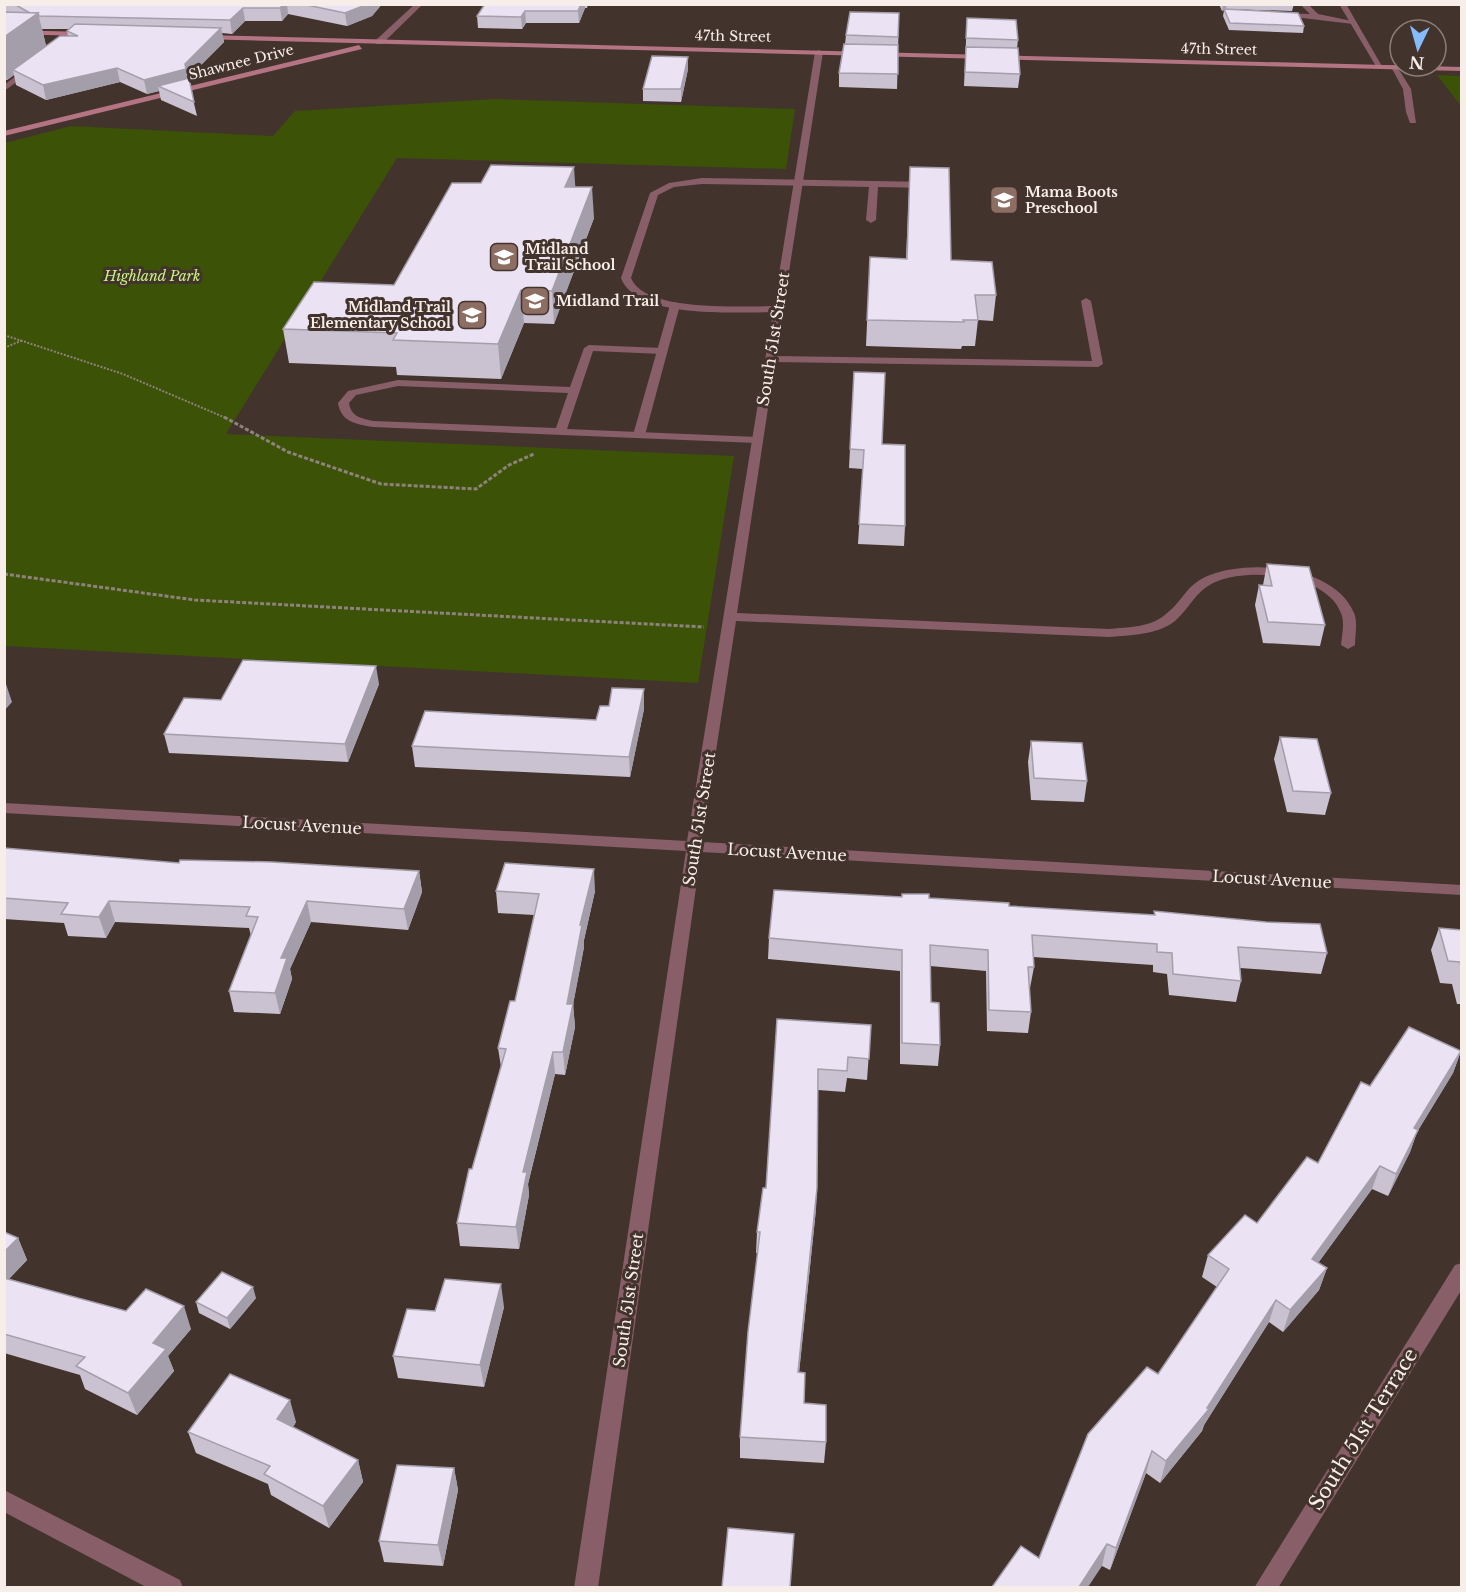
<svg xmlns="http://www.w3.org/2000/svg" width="1466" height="1592" font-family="'Libre Baskerville',serif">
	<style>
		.green { fill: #3b5207 }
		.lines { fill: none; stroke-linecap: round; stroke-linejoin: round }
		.path-far1 { stroke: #8f827c; stroke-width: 2; stroke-dasharray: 2 1.5; stroke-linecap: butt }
		.path { stroke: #8f827c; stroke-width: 3; stroke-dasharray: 4 2; stroke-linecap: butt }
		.service { fill: #885f68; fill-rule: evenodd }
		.minor { fill: #885f68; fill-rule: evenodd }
		.tertiary { fill: #885f68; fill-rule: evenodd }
		.secondary { fill: #b47483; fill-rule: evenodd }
		.wall { fill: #cac2d1; fill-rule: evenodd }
		.shaded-wall { fill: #a49eaa }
		.building { fill: #ebe2f3; stroke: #a49eaa; stroke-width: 1.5 }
		.labels { text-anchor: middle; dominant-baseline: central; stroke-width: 6; stroke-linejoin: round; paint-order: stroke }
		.far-street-label { font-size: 14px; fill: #f8eee9; stroke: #43332d }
		.far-poi-label { font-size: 14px; font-weight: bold; fill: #f8eee9; stroke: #43332d; text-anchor: start }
		.far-park-label { font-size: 14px; font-style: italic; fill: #c7f481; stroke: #43332d }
		.street-label { font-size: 16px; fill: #f8eee9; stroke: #43332d }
		.near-street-label { font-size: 20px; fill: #f8eee9; stroke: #43332d }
	</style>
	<rect width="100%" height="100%" fill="#43332d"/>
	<g class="green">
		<path d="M1437,75L1461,76V106Z"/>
		<path d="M496,99L795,109L786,169L397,158L226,434L734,456L698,683L5,646V143L71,126L273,136L295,111Z"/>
	</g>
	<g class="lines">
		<g class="path-far1">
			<path d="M4,335L123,374L226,418"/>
			<path d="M4,348L23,340"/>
		</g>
		<g class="path">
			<path d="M224,417L288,452L381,484L476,489L509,465L534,454"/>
			<path d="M4,574L195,600L704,627"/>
		</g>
		<g class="service">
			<path d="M1300,4H1308L1318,14L1357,22L1353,24L1277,15L1280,13L1310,14Z"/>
			<path d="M1390,65H1396L1411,89L1416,123H1410L1406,112L1403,89Z"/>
			<path d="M702,178L929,182L933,185L929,188L878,187L876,220L871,223L866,220L869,187L702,184L674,187L658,195L631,278C645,313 745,306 777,306L782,309L777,312C739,312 637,320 621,278L650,193L669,183Z"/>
			<path d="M589,345L662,348L667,351L662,354L593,351L567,429L757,437L763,440L757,443L373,427C356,424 341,422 338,403L348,391L398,380L570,387L584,348ZM398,386L568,393L556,428L373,421C361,418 351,417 349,403L356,395Z"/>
		</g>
		<g class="minor">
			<path d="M415,4H423L382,44H376V40Z"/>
			<path d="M819,50L823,52L776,356L1092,361L1081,301L1086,298L1091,301L1103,364L1098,367L775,362L737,613L1109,629C1128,627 1150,628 1166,614C1184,600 1186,584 1210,575C1251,559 1335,566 1354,613C1358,622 1355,635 1355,645L1348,649L1341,645C1342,635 1345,622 1341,613C1326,574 1251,568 1218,581C1196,589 1191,607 1175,621C1157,635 1131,635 1109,637L736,621L702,842L1462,885V895L701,852L598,1588H574L686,851L4,813V803L687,841L815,52Z"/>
			<path d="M28,67L35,69L4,91V85Z"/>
			<path d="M675,302L680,305L645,435L639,438L635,437L633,435L670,305Z"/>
			<path d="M1462,1263V1289L1278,1588H1254L1455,1265Z"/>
			<path d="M4,1490L180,1580L183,1588H148L4,1512Z"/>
		</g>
		<path class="tertiary" d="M1339,4H1346L1383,68H1377Z"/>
		<g class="secondary">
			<path d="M4,30L88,32L92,34L88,36L4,34Z"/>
			<path d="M202,35L1462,67V71L199,39Z"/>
			<path d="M359,45L362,49L4,136V131Z"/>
		</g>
	</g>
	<g class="wall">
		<path d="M4,4H382L372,16L347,26L288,14L282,21H245L232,34L222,33L224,42L188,78L197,116L161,100L159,91L147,94L120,82L46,100L16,85L14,75L7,80L4,79V12H7L4,11ZM42,29H69L67,31L68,36L46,46Z"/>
		<path d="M485,4H588L587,8H585L579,23H526L522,29L478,28L477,16Z"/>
		<path d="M1219,4H1294L1292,11L1225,9L1304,26L1303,33L1229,30L1223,16L1224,10L1222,11Z"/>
		<path d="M899,13L897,89L839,87V73L845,44L846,35Z"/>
		<path d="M967,18L1018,40L1017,48L1020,74L1018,88L964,86Z"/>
		<path d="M688,57V69L681,102L643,101V89Z"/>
		<path d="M910,167L951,260L996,295L993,321L978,320L975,346H962L961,349L866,346L870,257L906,259Z"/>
		<path d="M575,187L594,218L554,324L524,323L501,379L397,375L396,367L289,363L283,329L394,285Z"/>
		<path d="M854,372L882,444L905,526L904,546L858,544L863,469L849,468Z"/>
		<path d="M1267,564L1325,625L1320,646L1263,643L1255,605L1259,585H1263Z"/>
		<path d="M379,684L348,762L169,753L164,734L221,700Z"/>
		<path d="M644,689V709L630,777L415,767L412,746L596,720L609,706Z"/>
		<path d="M1280,737L1331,793L1325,815L1287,812L1274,759Z"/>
		<path d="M1031,741L1087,781L1084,802L1031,800L1028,762Z"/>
		<path d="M4,848L179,863L419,871L422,892L408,930L311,922L290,969L292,979L280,1014L234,1012L229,991L251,936L249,928L115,922L106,938L68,936L64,923L4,919Z"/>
		<path d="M496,891H595L584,940V947L573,1004L575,1027L565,1075L555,1074L528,1184L529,1195L519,1249L460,1246L457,1223L501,1067L498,1048L515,1001L534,915L498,913Z"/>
		<path d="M929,898L1009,906L1154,915V911L1327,953L1321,974L1240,968L1241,981L1236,1002L1169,995L1167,974L1153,972V965L1033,957L1034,967L1030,988H1029L1031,1012L1028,1033L987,1031L986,971L930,966L931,1002L940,1045L938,1066L900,1064V971L768,959L769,938Z"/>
		<path d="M1439,928L1461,930V1004H1457L1452,984L1440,983L1431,950Z"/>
		<path d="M777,1019L871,1025L867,1080L847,1078L845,1092L818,1090L816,1209L799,1372L804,1403L826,1442L824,1463L740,1458V1437L758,1253H756L757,1232L766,1188Z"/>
		<path d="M1461,1051L1453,1073L1417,1132L1410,1152L1388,1196L1372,1189L1318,1263L1327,1268L1319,1290L1283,1332L1269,1322L1204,1425L1202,1431L1160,1483L1146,1473L1110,1570L1102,1566L1039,1558L1158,1374L1217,1287L1202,1277L1208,1255L1257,1223L1318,1163L1370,1086Z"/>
		<path d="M4,1232L18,1238L27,1260L9,1279L191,1329L168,1356L174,1371L137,1415L85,1389L80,1375L4,1353Z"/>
		<path d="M256,1298L230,1329L199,1313L196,1302Z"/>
		<path d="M504,1307L484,1387L398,1378L393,1356L435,1311Z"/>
		<path d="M296,1422L293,1427L358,1460L363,1482L329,1528L271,1495L268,1484L196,1453L188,1432Z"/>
		<path d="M454,1468L458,1490L443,1566L384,1562L379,1541Z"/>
	</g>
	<g class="shaded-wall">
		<path d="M284,4H287L288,14L282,21L280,8Z"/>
		<path d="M368,4H382L372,16L347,26L345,13Z"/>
		<path d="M581,4H585V8L579,23L578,11Z"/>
		<path d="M1223,4H1227L1226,9L1222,11Z"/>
		<path d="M243,8L245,21L232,34L230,20Z"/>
		<path d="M525,11L526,23L522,29L521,17Z"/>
		<path d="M38,13L47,49L13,70L14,75L7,80L4,70V37Z"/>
		<path d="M221,28L224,42L188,78L189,84L158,86L159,91L147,94L144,80L185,64Z"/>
		<path d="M688,57V69L681,102V89Z"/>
		<path d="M117,68L120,82L46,100L43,85Z"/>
		<path d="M574,167L576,198L565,187Z"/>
		<path d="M592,187L594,218L554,324L552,291Z"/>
		<path d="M521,290L524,323L501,379L498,344Z"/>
		<path d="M376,666L379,684L348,762L345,744Z"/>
		<path d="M5,681L12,702L4,711V682Z"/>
		<path d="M644,689V709L630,777L629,757Z"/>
		<path d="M594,869L595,891L584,940V947L570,1021L573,1004L575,1027L565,1075L563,1052L567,1004L580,925Z"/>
		<path d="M419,871L422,892L408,930L404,909Z"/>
		<path d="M109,901L115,922L106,938L99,917Z"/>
		<path d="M307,901L311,922L290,969L292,979L280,1014L275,993L281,958Z"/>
		<path d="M1461,1051L1453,1073L1417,1132L1410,1152L1388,1196L1414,1128Z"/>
		<path d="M553,1052L555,1074L528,1184L529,1195L519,1249L516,1227L523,1172Z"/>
		<path d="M1380,1166L1372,1189L1305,1281L1312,1259Z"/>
		<path d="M817,1188L816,1209L797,1393L798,1372Z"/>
		<path d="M18,1238L27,1260L4,1284V1252Z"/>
		<path d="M1327,1268L1319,1290L1283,1332L1290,1310Z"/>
		<path d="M501,1284L504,1307L484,1387L480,1365Z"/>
		<path d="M253,1287L256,1298L230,1329L227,1318Z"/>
		<path d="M1276,1300L1269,1322L1204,1425L1202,1431L1160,1483L1166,1461L1207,1408Z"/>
		<path d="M184,1306L191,1329L168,1356L174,1371L137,1415L128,1393L153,1343Z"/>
		<path d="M290,1400L296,1422L284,1441L277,1419Z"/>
		<path d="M1152,1451L1146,1473L1110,1570L1116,1548Z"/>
		<path d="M358,1460L363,1482L329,1528L323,1506Z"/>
		<path d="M454,1468L458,1490L443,1566L438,1545Z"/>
		<path d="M1107,1544L1102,1566L1088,1587H1079Z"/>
	</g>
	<g class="building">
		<path d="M14,4H284L280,8H243L230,20L39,16L38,13H30Z"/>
		<path d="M302,4H368L345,13Z"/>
		<path d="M485,4H581L578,11H525L521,17L477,16Z"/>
		<path d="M1224,9L1298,13L1304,26L1230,23Z"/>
		<path d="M4,12L38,13L4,37Z"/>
		<path d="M850,12L899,13L898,37L846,35Z"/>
		<path d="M967,18L1016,20L1018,40L966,38Z"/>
		<path d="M75,24L221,28L185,64L186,69L144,80L117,68L43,85L13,70L60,36H78L67,31Z"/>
		<path d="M844,44L898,45V74L839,73Z"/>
		<path d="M966,47L1018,48L1020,74L965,72Z"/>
		<path d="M652,56L688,57L681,89H643Z"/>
		<path d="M189,78L194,102L158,86Z"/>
		<path d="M491,165L574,167L565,187H592L552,291L521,290L498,344L393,340L397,333L283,329L314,282L394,285L452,183H481Z"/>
		<path d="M910,167L949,168L951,260L992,262L996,295H975L978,320H963L964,322L867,320L870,257L907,259Z"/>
		<path d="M854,372L885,373L882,444L905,445V526L859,524L864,450L850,449Z"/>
		<path d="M1267,564L1309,567L1325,625L1268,622L1259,585L1272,586Z"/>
		<path d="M243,660L376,666L345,744L164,734L184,698L221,700Z"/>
		<path d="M612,688L644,689L629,757L412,746L425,711L596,720L600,706H609Z"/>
		<path d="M1280,737L1317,739L1331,793L1293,791Z"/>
		<path d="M1031,741L1082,743L1087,781L1034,778Z"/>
		<path d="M4,848L179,863L180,860L272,862L419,871L404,909L307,901L281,958H287L275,993L229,991L258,917L246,916L250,907L109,901L99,917L61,914L68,903L4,898Z"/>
		<path d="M505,863L594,869L580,925H582L567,1004H573L563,1052H553L523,1172H527L516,1227L457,1223L469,1169H472L506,1049L498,1048L510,1001H515L539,894L496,891Z"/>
		<path d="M774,890L902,897V894H929V898L1009,903V906L1155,915L1154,911L1266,922L1320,924L1327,953L1238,947L1241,981L1173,974L1172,953L1157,952V944L1032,935L1034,967H1028L1031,1012L989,1010L988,950L930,945L931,1002L939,1003L940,1045L902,1043V950L769,938Z"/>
		<path d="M1439,928L1461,930V968L1460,962L1448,961Z"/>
		<path d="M777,1019L871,1025L869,1059L848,1057L847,1071L818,1069L817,1188L798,1372L805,1373L804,1403L826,1405V1442L740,1437L748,1332L760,1232H757L763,1188H766Z"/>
		<path d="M1409,1027L1461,1051L1414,1128L1418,1130L1396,1174L1380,1166L1312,1259L1327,1268L1290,1310L1276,1300L1207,1408L1209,1409L1166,1461L1152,1451L1116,1548L1107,1544L1079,1587H992L1021,1546L1039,1558L1088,1434L1147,1367L1158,1374L1229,1269L1208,1255L1245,1215L1257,1223L1307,1157L1318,1163L1361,1082L1370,1086Z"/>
		<path d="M4,1232L18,1238L4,1252Z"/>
		<path d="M222,1272L253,1287L227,1318L196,1302Z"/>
		<path d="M4,1278L126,1311L146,1289L184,1306L153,1343L166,1349L128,1393L76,1366L85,1357L4,1334Z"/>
		<path d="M445,1279L501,1284L480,1365L393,1356L407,1309L435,1311Z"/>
		<path d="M230,1374L290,1400L277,1419L358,1460L323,1506L264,1474L270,1466L188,1432Z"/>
		<path d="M397,1465L454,1468L438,1545L379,1541Z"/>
		<path d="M728,1528L794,1534L790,1587H722Z"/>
	</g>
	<defs>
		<g id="school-square" transform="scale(1.5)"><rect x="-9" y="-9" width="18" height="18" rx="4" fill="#8d6e63" stroke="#43332d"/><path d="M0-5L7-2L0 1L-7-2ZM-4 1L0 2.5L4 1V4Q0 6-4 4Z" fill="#fff"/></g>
	</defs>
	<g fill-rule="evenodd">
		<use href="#school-square" x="1004" y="200"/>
		<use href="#school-square" x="504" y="257"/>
		<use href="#school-square" x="535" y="301"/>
		<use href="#school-square" x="472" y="315"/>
	</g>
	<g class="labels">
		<g class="far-street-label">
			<text transform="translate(733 36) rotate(1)">47th Street</text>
			<text transform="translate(1219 49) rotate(1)">47th Street</text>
			<text transform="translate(241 62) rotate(-14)">Shawnee Drive</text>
		</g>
		<g class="far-poi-label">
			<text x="1025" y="192">Mama Boots<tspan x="1025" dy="16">Preschool</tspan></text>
			<text x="525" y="249">Midland<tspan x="525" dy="16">Trail School</tspan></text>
			<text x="556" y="301">Midland Trail</text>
			<text x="451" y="307" text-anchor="end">Midland Trail<tspan x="451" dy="16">Elementary School</tspan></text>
		</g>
		<g class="far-park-label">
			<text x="152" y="276">Highland Park</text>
		</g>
		<g class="street-label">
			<text transform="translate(773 339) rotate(-81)">South 51st Street</text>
			<text transform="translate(699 819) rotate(-81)">South 51st Street</text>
			<text transform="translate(302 825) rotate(3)">Locust Avenue</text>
			<text transform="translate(787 852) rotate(3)">Locust Avenue</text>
			<text transform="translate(1272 879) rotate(3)">Locust Avenue</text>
			<text transform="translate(628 1300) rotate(-82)">South 51st Street</text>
		</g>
		<g class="near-street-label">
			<text transform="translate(1363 1429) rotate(-58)">South 51st Terrace</text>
		</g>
	</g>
	<rect width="1466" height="1592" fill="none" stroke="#f8eee9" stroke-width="12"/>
	<g transform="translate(1418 48) rotate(185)"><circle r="28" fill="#43332d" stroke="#8b7e78" stroke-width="1.5"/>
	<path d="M0-4.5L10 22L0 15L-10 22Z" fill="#86bbfb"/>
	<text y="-9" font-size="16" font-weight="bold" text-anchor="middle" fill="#f8eee9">N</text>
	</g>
</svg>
